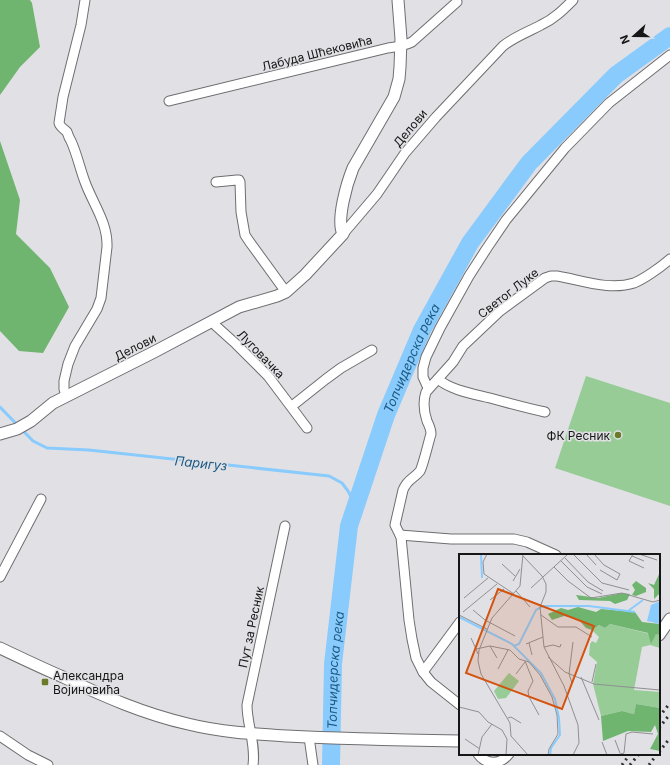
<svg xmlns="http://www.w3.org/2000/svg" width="670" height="765" font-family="Inter,sans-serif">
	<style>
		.green { fill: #97cc97 }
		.forest { fill: #6fb46f }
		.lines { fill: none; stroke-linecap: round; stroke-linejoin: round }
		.stream { stroke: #89cbfd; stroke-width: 3 }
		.river { stroke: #89cbfd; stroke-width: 18 }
		.minor-casing { stroke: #6e6e71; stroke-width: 11 }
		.tertiary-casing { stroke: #6e6e71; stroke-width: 13 }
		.minor { stroke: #fff; stroke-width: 9 }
		.tertiary { stroke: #fff; stroke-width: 11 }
		.rail { stroke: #303031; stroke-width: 3; stroke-dasharray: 2 4; stroke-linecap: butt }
		.poi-dot { fill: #6a7a28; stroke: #e1e1e5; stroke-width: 1.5 }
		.labels { text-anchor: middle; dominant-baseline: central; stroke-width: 3; stroke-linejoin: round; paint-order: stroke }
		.street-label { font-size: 12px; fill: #161617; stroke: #e1e1e5 }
		.poi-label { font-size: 12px; fill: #161617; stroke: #e1e1e5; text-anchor: end }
		.water-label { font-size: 13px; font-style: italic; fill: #1d5b84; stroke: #e1e1e5 }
		.inset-river { fill: none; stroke: #89cbfd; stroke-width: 2 }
		.inset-road { fill: none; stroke: #909093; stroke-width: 1 }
		.view { fill: #d3520d; fill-opacity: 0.15; stroke: #d3520d; stroke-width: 2 }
		.inset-edge { fill: none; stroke: #161617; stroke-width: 2 }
	</style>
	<rect width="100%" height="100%" fill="#e1e1e5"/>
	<path class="green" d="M586,376L670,403V506L555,468Z"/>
	<g class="forest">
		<path d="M0,0H30L32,3L40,47L20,67L0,95Z"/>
		<path d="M0,141L20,200L16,234L50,268L69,307L43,353L19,351L0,331Z"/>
	</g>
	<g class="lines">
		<path class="stream" d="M0,407L33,441L47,448L89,450L329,476L342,483L348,491L356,506"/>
		<path class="river" id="s1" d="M331,765L333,664L349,526L386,415L422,330L470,243L529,163L616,75L670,36"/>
		<g class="minor-casing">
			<g id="minor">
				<path d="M169,101L388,48C396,47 404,46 412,42L457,2"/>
				<path d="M216,182L237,180H239L240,182L241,212L245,235L249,241L286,292"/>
				<path d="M343,234L377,194L405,153L436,117L503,46C514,37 528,32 541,25C554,19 563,10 573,0"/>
				<path d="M212,321L216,326L236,344L268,376L307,428"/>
				<path d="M438,379C450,390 474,394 490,398C508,403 526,408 545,412"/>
				<path d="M428,388L423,377V368L426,357L440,328L469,276L487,248L506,220L565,148L609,103L670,55"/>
				<path d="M66,396L64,389V381L68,364L75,346L97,309L101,298L107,247C108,223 93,204 85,182C80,169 77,154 71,141C69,138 68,135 67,132C64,129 60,127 59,123L63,97L81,25L85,0"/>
				<path d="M292,406L326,379L341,368L372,350"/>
				<path d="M400,535L451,539H514L527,542L556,555"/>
				<path d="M0,577L41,499"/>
				<path d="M423,672L460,622"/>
				<path d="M460,705L431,682L423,672L416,658L412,639L409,620L401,537L395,525L403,490C408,478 414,479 420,471C423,466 429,440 431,434C431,429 429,425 427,421C424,412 423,401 426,392L453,362L463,346L500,311L545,278L551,276H557C581,280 609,291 634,283C644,279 661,267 670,259"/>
				<path d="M0,736L28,755L48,765"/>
				<path d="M309,737L313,765"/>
				<path d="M478,754C486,765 500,765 509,754"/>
				<path d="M253,765C256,744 247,725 247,705L285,526"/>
			</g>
		</g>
		<g class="tertiary-casing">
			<g id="tertiary">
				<path d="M0,434L17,429L31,421L53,403L154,352L239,307L277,296L286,292L305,275L343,234C336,220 347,183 353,168L394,97L399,79L400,67L401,39L398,0"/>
				<path d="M659,635L670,619"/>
				<path d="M0,648C21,658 42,668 63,677C103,696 144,714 188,724C220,732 254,734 287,736C345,739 402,740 460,741"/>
			</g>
		</g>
		<use href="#minor" class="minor"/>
		<use href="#tertiary" class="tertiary"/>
		<g class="rail">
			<path d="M659,717L670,703"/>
			<path d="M659,728L670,714"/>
			<path d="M659,752L670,738"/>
			<path d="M622,765L630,754"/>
			<path d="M630,765L639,754"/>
			<path d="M649,765L657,754"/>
		</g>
	</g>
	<g class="poi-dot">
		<circle cx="618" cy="435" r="4"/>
		<rect x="41" y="678" width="8" height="8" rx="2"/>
	</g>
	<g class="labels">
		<g class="street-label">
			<text transform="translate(317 53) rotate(-14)">Лабуда Шћековића</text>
			<text transform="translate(410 128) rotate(-50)">Делови</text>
			<text transform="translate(508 293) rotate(-38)">Светог Луке</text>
			<text transform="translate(135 347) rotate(-27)">Делови</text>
			<text transform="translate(261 354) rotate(46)">Луговачка</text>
			<text transform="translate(251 627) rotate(-78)">Пут за Ресник</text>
		</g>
		<g class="poi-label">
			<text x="610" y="435">ФК Ресник</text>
			<text x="53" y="675" text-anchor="start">Александра<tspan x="53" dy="14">Војиновића</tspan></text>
		</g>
		<g class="water-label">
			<text stroke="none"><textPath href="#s1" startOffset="419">Топчидерска река</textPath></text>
			<text transform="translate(201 463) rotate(6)">Паригуз</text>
			<text stroke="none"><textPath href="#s1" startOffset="95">Топчидерска река</textPath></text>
		</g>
	</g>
	<g transform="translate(459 554)">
		<rect width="201" height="201" fill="#e1e1e5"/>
		<path d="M151,70L191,80L192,90L197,79L201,81V94L191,91L183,93L175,136L201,138V154L177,150L175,160L163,157L142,162L134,130L138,108L130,101L131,90L133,87L137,89L140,83L133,76L140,71L146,74ZM50,119L60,127L47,144L39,145L35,137Z" fill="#97cc97"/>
		<path d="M201,18V39L195,45V35L189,29L195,31ZM177,27L187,34V38L177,42L173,41L176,36L173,31ZM163,39L171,40L168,46L156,50L151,47L120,46L117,41L139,44ZM119,53L137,58L142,55L176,58L183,68L201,70V81L197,80L192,90L189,79L151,70L146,74L140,71L133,76L127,74L119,65L105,62L93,66L89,60L102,54L109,56ZM177,150L201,154V197L191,195L199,180L196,171L192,178L169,177L144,187L142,162L163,157L175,160Z" fill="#6fb46f"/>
		<path d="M201,47V70L188,67L192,51Z" fill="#89cbfd"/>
		<path class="inset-river" d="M22,0L23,24M169,57L184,46M0,63L53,90L82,119L96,145L100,164L101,181L92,194L91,201M55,92L60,90L77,56L84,52H130L176,58"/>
		<path class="inset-road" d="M28,0L24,8L25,20L55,40M64,0L61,32L33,64L20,96L19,107L22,120L51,169L52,182L69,201M114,0L143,29L170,36M127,0L137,11M135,0L145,11L161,20L158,26L141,16M174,0L170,7L185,14M180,0L198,6M64,2L83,22L87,30V38L81,53L85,93L105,132L119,171L120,189L114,201M173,2L185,7M106,4L129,28L144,37M102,7L128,33L143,40M43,10L56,22M95,13L109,27L132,44L163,39L194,48L201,46M54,27L61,15M72,34L109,0M57,37L71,53M5,44L29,24M31,46L45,35M14,56L26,66L56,82M4,58L38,30M0,61L28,75M82,61L99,73H117L133,83M12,84L17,95M70,89L73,101M67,90L84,83M31,92L38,104M85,93L94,91L101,93L102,90M19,100L17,95L31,92L51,96L60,105L70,108L81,121L93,143L98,161L99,180L90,195L89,201M89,103L106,118L135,130L201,136M66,107L74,127L69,137L70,143L80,161M39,115L49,96M57,120L66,108M122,123L140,166M133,128L137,110M113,129L110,120L114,88M0,153L20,158L29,168L43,176L48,185M49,164L52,163L62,169M6,185L21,195M156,186L161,199M143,188L148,201M19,201L23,183L33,170M47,201L48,185M158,201L165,199L167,180L173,178L194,180"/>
		<path class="view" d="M39,35L135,72L103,155L7,119Z"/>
		<rect width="201" height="201" class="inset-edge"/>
	</g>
	<g transform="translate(634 36) rotate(249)" stroke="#e1e1e5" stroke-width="3" paint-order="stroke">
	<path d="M0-3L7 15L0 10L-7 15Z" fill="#161617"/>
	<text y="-6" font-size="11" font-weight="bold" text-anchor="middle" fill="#161617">N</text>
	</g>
</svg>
